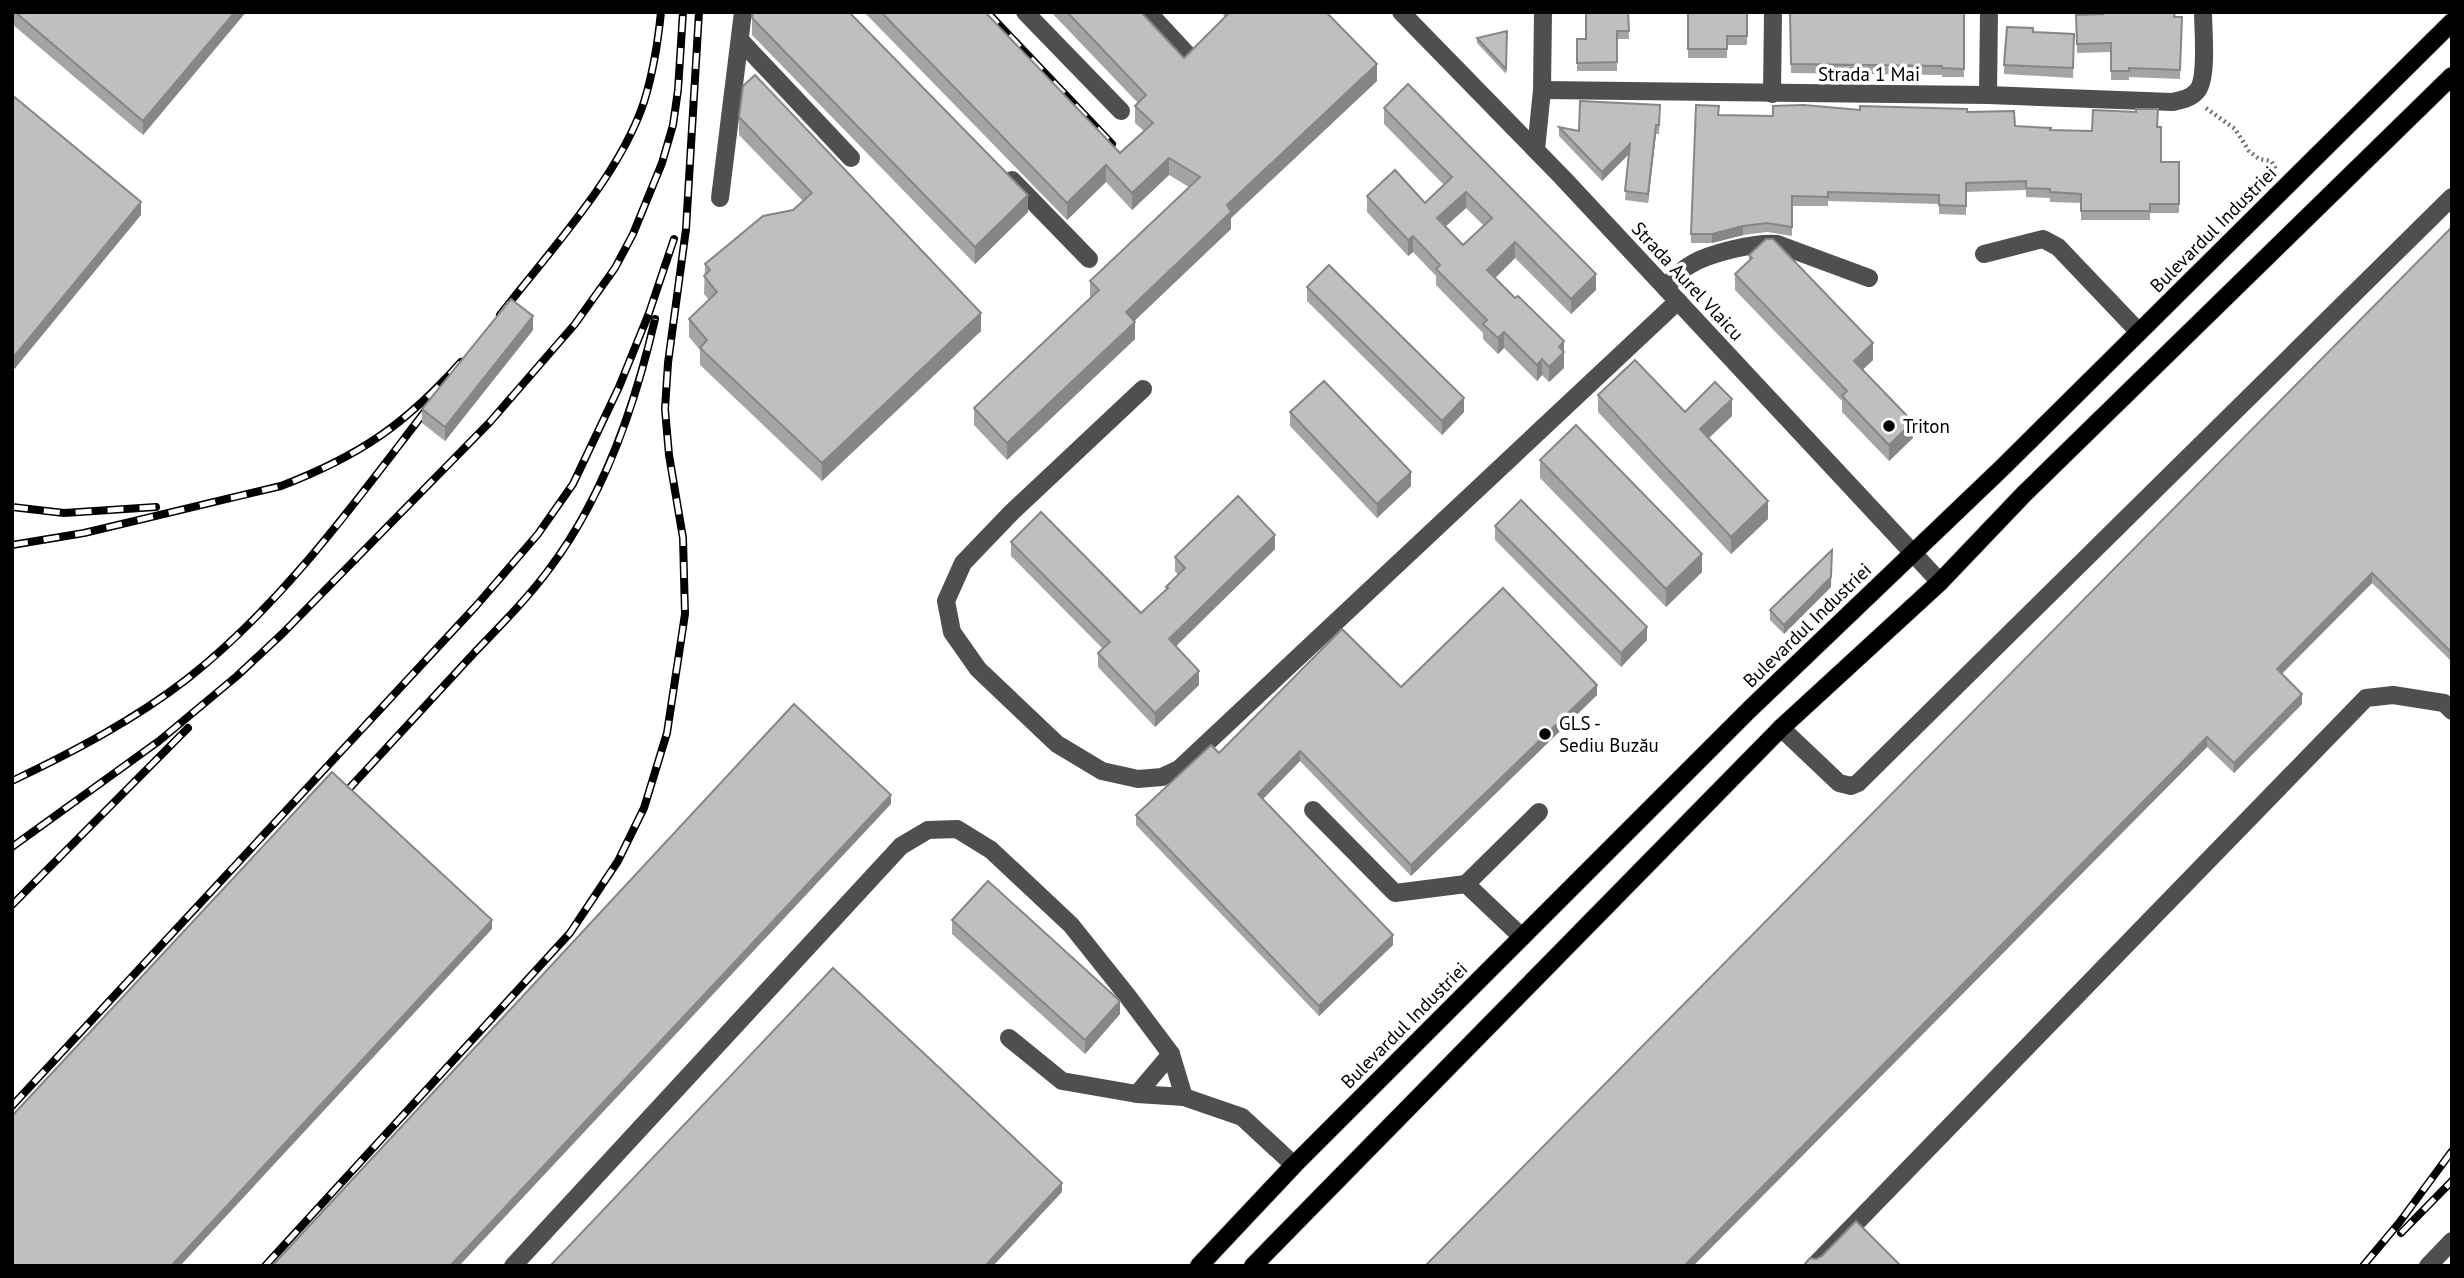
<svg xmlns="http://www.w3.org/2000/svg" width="2464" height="1278" font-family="'PT Sans',sans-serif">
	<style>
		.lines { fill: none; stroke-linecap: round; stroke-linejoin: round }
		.major-casing { stroke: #dbdbdb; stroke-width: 20 }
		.path { stroke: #717171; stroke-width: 4.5; stroke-dasharray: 2 3.5; stroke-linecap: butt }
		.minor { stroke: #4f4f4f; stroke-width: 18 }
		.major { stroke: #000; stroke-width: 18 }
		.rail-casing { stroke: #000; stroke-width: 8 }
		.rail { stroke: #fff; stroke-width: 5; stroke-dasharray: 16; stroke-linecap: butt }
		.wall { fill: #a4a4a4; fill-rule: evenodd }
		.shaded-wall { fill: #868686 }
		.building { fill: #bfbfbf; stroke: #868686; stroke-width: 2; fill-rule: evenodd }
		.poi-dot { fill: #000; stroke: #fff; stroke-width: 2.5 }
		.labels { text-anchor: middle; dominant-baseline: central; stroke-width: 7; stroke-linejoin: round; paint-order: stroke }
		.street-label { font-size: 19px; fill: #000; stroke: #fff }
		.poi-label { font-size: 19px; fill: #000; stroke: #fff; text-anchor: start }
	</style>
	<rect width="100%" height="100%" fill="#fff"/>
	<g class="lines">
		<g class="major-casing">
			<g id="major">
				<path d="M1199,1266L1294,1165L1750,709L2003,467L2452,22"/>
				<path d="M1253,1266L1781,728L1940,582L2024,494L2452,76"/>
			</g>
		</g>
		<path class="path" d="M2206,108L2235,129L2249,151L2259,159L2271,161L2276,169"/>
		<g class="minor">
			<path d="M1025,12L1121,111"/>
			<path d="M1148,12L1187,54"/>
			<path d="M1401,12L1562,177L1940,582"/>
			<path d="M740,40L851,158"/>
			<path d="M1542,90L1988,95L2172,102C2181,100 2190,99 2197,91C2208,79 2203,29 2203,12"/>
			<path d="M1772,94L1773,12"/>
			<path d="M1988,95L1989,12"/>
			<path d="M1536,150L1542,90L1543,12"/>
			<path d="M1012,180L1089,259"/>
			<path d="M720,198L743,12"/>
			<path d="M1984,254L2043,239L2058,247L2139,332"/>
			<path d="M1665,287C1673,280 1681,270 1690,265C1709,253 1756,242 1777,244L1869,278"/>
			<path d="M1143,389L1012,512L963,563L946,601L952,632L978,669L1057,744L1102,771L1138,779L1162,777L1179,769L1678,301"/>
			<path d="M1781,728L1839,783L1851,786L1858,783L2452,197"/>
			<path d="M1313,810L1395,893L1466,884L1522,937"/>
			<path d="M1466,884L1539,812"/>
			<path d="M1009,1038L1062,1081L1137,1094L1184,1097L1242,1117L1294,1165"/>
			<path d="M1137,1094L1171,1054"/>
			<path d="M513,1266L901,846L928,830L957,829L991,850L1071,925L1126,994L1171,1054L1184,1097"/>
			<path d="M1814,1266L2366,698L2393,695L2444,703L2452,711"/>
			<path d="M2428,1266L2452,1241"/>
		</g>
		<use href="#major" class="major"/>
		<g class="rail-casing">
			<g id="rail">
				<path d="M987,12L1112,144"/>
				<path d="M500,315C548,253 619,177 644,102C653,73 658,42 661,12"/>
				<path d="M12,507L64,513L156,507"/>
				<path d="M12,545L84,533L281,486C359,456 405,425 461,362"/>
				<path d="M12,781C73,752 134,720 187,679C285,602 358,498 433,401"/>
				<path d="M345,793C388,746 432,699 475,652C501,625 528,598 550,568C604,496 635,406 655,319"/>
				<path d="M12,847L159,741L237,676L282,634L490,422L575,324L615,268L633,234L662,163L673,125L678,90L683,12"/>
				<path d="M12,905L188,728"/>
				<path d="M12,1106L476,606L538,534L573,484L619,387L649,313L674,239"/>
				<path d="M2401,1233L2452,1181"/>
				<path d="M265,1266L570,933L618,861L644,808L667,733L685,614L683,538L669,455L665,409L668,363L686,229L699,12"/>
				<path d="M2363,1266L2399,1223L2452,1151"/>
			</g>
		</g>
		<use href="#rail" class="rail"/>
	</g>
	<g class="wall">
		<path d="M12,12H246L143,135L12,24Z"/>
		<path d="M864,12H985L1120,153L1144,131L1135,123V106L1138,103L1051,12H1141L1184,58L1225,17L1221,12H1326L1377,81L1231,218V229L1134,321L1135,339L1007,460L974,425V408L1090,298V281L1189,187L1169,175L1132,210L1106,182L1067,220Z"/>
		<path d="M1628,12L1629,39H1617V71H1577V39H1586Z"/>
		<path d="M1688,12H1747V45H1727V58H1688Z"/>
		<path d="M1790,12H1964V77H1942V75L1791,73Z"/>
		<path d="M2103,14L2182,17L2180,79L2129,77V80H2111V52L2077,53L2076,15Z"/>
		<path d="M752,18L1028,212L975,264L752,35Z"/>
		<path d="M1507,31L1506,74L1477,43V38Z"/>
		<path d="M2033,32L2074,34L2073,78L2004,74V65Z"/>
		<path d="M1384,108L1596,290L1571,314L1515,258L1495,278L1515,298L1564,341V368L1549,382L1542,375L1537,381L1504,348L1498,354L1483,339V333L1436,285V276L1413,252L1408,256L1367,212V196L1425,203L1444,185L1384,124ZM1466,208L1484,226L1463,245L1446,226Z"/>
		<path d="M1860,110L1967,112L2015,126L2050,130L2092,131L2158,127L2161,162H2179V213H2150V220H2081V203L2050,202V198L2026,197V190L1966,192V215L1939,214V204L1828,201V206H1792V236L1767,232L1743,235L1712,243H1691V234L1719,115L1773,116Z"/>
		<path d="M1660,114L1659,134H1656L1648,203L1625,200L1629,154L1602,181L1559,136V127L1579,131Z"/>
		<path d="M739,117L981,331L822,481L700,365V350L689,337V319L709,300L704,294L705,264L793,210L803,201L739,135Z"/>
		<path d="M2452,227V662L2372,583L2282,674L2302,704L2234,773L2207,747L1693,1266H1425Z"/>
		<path d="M1749,255L1873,360L1862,370L1913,438L1889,461L1842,412V401L1735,290V274L1749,260Z"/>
		<path d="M1307,287L1464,412L1442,435L1307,301Z"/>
		<path d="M533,330L445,441L422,423V409Z"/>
		<path d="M1598,395L1685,412L1732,416L1709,438L1768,519L1731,554L1598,412Z"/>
		<path d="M1290,412L1411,486L1377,518L1290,426Z"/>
		<path d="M1540,460L1702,572L1666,607L1540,478Z"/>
		<path d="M1495,526L1647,640L1621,667L1495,540Z"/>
		<path d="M1011,542L1141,613L1166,590V587L1178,575L1175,571V557L1275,549L1176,646L1199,685L1155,727L1098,667V653L1103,649L1011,556Z"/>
		<path d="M1831,587L1784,634L1770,620V610Z"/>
		<path d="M1597,695L1411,876L1300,761L1263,799L1393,945L1319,1016L1136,825V815L1219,753Z"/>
		<path d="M952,920L1120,1014L1085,1054L952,934Z"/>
	</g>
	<g class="shaded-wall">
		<path d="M235,12H246L143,135V121Z"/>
		<path d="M1377,64V81L1231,218V229L1126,329V312L1227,205Z"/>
		<path d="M1656,125V134L1648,203V194Z"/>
		<path d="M1630,144V153L1602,181V172Z"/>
		<path d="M1169,158V175L1132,210V193Z"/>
		<path d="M1106,165V182L1067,220V203Z"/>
		<path d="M1466,192V208L1437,234V218Z"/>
		<path d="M1028,195V212L975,264V247Z"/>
		<path d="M141,202V215L12,372V359Z"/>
		<path d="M1743,226V235L1712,243V234Z"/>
		<path d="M1413,236V252L1408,256V240Z"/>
		<path d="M1515,242V258L1487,286V270Z"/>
		<path d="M1596,274V290L1571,314V299Z"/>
		<path d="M981,313V331L822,481V463Z"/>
		<path d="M533,316V330L445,441V427Z"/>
		<path d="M1135,322V339L1007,460V443Z"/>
		<path d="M1504,332V348L1498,354V338Z"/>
		<path d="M1564,341V368L1549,382V367L1559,347Z"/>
		<path d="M1873,343V360L1854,378V361Z"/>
		<path d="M1542,359V375L1537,381V365Z"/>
		<path d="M1464,398V412L1442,435V421Z"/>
		<path d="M1732,399V416L1700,446V429Z"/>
		<path d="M1913,422V438L1889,461V445Z"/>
		<path d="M1411,472V486L1377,518V504Z"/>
		<path d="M1768,501V519L1731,554V537Z"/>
		<path d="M1275,535V549L1169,653V639Z"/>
		<path d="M1832,550L1831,587L1784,634V625Z"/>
		<path d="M1702,554V572L1666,607V589Z"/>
		<path d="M2372,573V583L2277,678V669Z"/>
		<path d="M1647,627V640L1621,667V653Z"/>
		<path d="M1199,671V685L1155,727V713Z"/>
		<path d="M1597,685V695L1411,876V865Z"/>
		<path d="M2302,694V704L2234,773V763Z"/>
		<path d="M2207,737V747L1693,1266H1684Z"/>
		<path d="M1300,751V761L1258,804V794Z"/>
		<path d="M891,795V804L459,1266H450Z"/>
		<path d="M492,920V929L180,1266H171Z"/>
		<path d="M1393,935V945L1319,1016V1006Z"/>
		<path d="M1120,1001V1014L1085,1054V1040Z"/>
		<path d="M1062,1183V1192L993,1266H985Z"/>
	</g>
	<g class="building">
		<path d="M15,12H235L143,121Z"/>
		<path d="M753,12H849L1028,195L975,247L752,18Z"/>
		<path d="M881,12H985L1120,153L1153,123L1135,106L1146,95L1067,12H1141L1184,58L1230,12H1326L1377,64L1227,205L1231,212L1126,312L1135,322L1007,443L974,408L1099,290L1090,281L1200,177L1169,158L1132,193L1106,165L1067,203Z"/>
		<path d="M1586,12H1628L1629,31H1617V62L1577,63V39H1586Z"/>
		<path d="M1688,12H1747V36H1727V49H1688Z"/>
		<path d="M1790,12H1964V69L1942,68V66L1791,64Z"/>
		<path d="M2103,12H2175L2174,17H2182L2180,70L2129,68V71H2111V43L2077,44L2076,15L2103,14Z"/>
		<path d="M2007,27L2033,28V32L2074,34L2073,68L2004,65Z"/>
		<path d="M1507,31L1506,69L1477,38Z"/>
		<path d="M755,75L981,313L822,463L700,348L707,340L689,319L717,292L704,276L710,270L705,264L763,216L793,210L812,193L739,117L743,86Z"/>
		<path d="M1408,84L1596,274L1571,299L1515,242L1487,270L1515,298L1518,296L1564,341L1559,347L1564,352L1549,367L1542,359L1537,365L1504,332L1498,338L1483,324L1487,320L1436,269L1440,265L1413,236L1408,240L1367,196L1395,170L1425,203L1452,177L1384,108ZM1466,192L1492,218L1463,245L1437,218Z"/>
		<path d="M12,95L141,202L12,359Z"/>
		<path d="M1580,101L1660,105L1659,125H1656L1648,194L1625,191L1630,144L1602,172L1559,127L1579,131Z"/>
		<path d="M1696,105L1719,106L1718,115L1773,116V106L1804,105L1860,110V106L1967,109V112L2014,111L2015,126L2051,128L2050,130L2092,131L2093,110L2136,112V109H2158L2157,127H2161V162H2179V204H2150V211H2081V194L2050,192V189L2026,188V181L1966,183V206L1939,205V195L1828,192V197L1792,196V227L1767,223L1743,226L1712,234H1691Z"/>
		<path d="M2452,227V653L2372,573L2277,669L2302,694L2234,763L2207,737L1684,1266H1425Z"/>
		<path d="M1766,239H1773L1873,343L1854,361L1913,422L1889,445L1842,396L1847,391L1735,274L1752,258L1749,255Z"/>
		<path d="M1329,265L1464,398L1442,421L1307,287Z"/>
		<path d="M511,299L533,316L445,427L422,409Z"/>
		<path d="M1635,360L1685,412L1715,382L1732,399L1700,429L1768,501L1731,537L1598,395Z"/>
		<path d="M1324,381L1411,472L1377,504L1290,412Z"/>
		<path d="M1576,425L1702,554L1666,589L1540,460Z"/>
		<path d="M1238,496L1275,535L1169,639L1199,671L1155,713L1098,653L1110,642L1011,542L1041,512L1141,613L1168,588L1166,587L1185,568L1175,557Z"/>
		<path d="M1521,500L1647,627L1621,653L1495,526Z"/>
		<path d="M1832,550L1831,577L1784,625L1770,610Z"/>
		<path d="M1503,588L1597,685L1411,865L1300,751L1258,794L1393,935L1319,1006L1136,815L1211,745L1219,753L1342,629L1401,687Z"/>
		<path d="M794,704L891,795L450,1266H272Z"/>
		<path d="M332,772L492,920L171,1266H12V1116Z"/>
		<path d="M988,881L1120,1001L1085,1040L952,920Z"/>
		<path d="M833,968L1062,1183L985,1266H550Z"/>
		<path d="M1856,1221L1901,1266H1803L1810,1258L1816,1259L1822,1256Z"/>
	</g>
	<g class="poi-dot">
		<circle cx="1889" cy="426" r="7"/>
		<circle cx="1545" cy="734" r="7"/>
	</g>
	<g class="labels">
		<g class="street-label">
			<text x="1869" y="74">Strada 1 Mai</text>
			<text transform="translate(2213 229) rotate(-45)">Bulevardul Industriei</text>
			<text transform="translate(1688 281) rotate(47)">Strada Aurel Vlaicu</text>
			<text transform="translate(1807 625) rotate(-44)">Bulevardul Industriei</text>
			<text transform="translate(1404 1025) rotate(-45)">Bulevardul Industriei</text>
		</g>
		<g class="poi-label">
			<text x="1903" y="426">Triton</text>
			<text x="1559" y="723">GLS -<tspan x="1559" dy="22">Sediu Buzău</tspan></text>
		</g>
	</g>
	<rect width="2464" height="1278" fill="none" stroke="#000000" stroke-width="28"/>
</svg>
